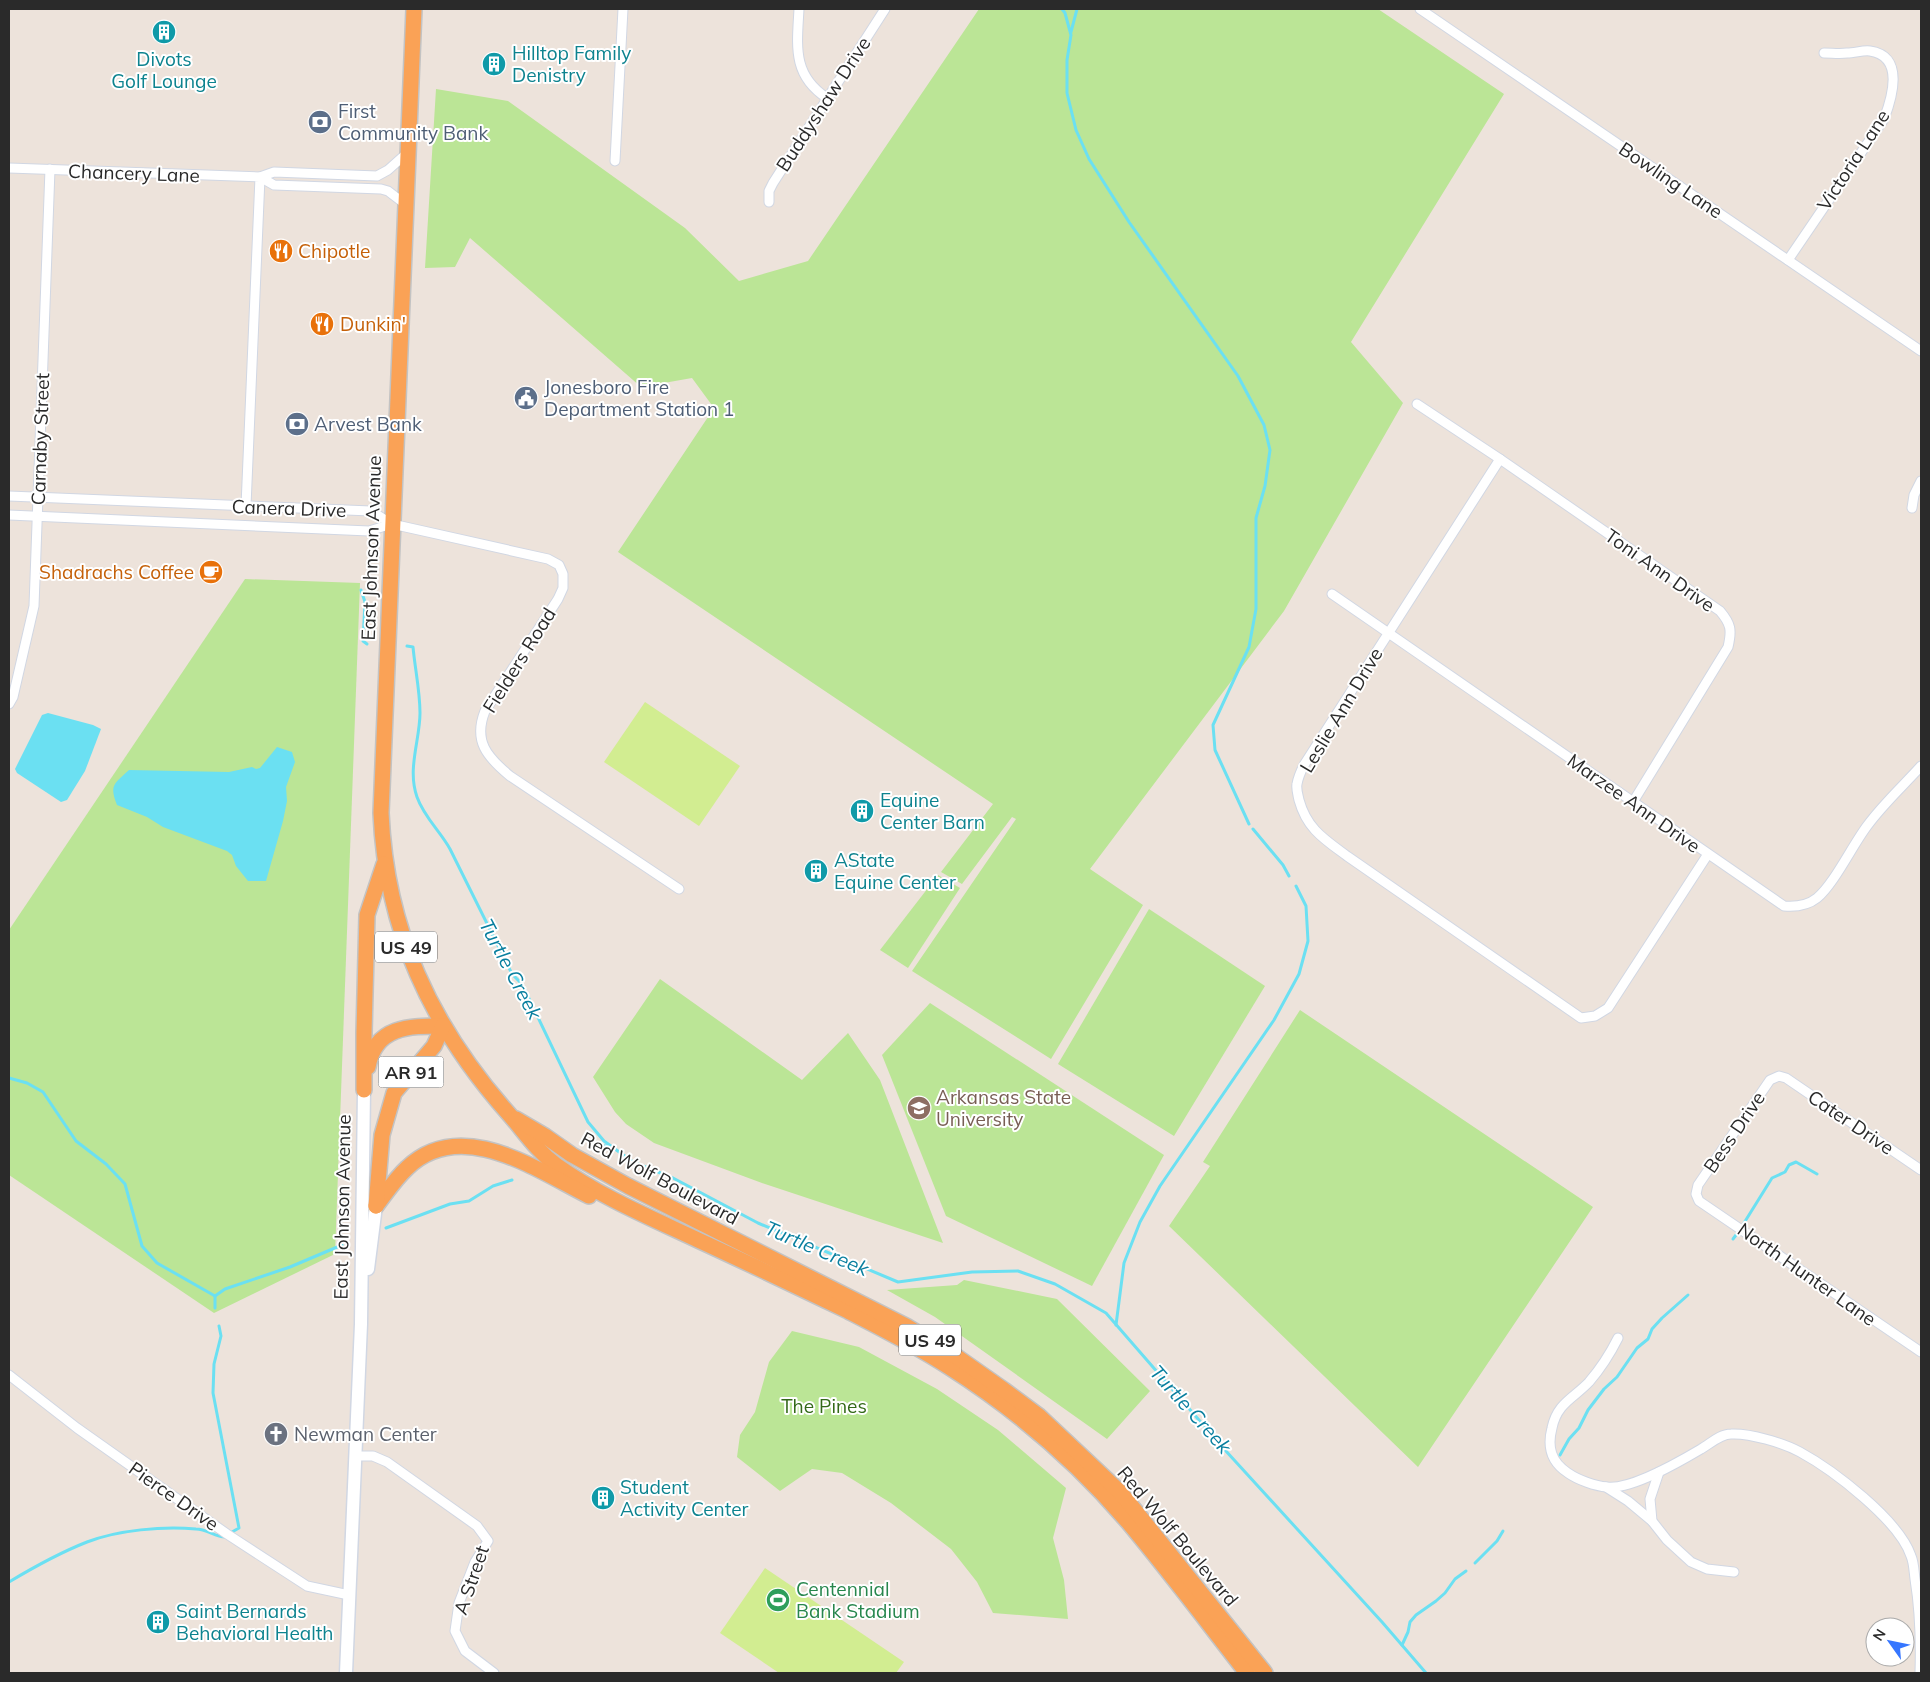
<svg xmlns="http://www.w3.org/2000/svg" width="1930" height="1682" font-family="Mulish,sans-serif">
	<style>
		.green { fill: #bbe596 }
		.pitch { fill: #d2ed91 }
		.water { fill: #6be0f2 }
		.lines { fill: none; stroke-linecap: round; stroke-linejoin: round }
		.stream { stroke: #6be0f2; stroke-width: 3 }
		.minor-casing { stroke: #d1d7e3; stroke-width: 11 }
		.secondary-casing { stroke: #d1d7e3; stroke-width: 15 }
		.trunk-casing { stroke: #c3c3c3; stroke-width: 18 }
		.minor { stroke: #fff; stroke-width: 9 }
		.secondary { stroke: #fff; stroke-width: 12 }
		.trunk { stroke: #faa256; stroke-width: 15 }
		.labels { text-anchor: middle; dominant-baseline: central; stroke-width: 4; stroke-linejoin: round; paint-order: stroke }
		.shield { fill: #fff; stroke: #6a6a6a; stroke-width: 1 }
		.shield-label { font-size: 18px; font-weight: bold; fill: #2a2a2a }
		.culture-label { font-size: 19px; fill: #0d838f; stroke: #fff; text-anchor: start }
		.street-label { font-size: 19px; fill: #2a2a2a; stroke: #fff }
		.service-label { font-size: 19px; fill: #4e5e75; stroke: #fff; text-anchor: start }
		.food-label { font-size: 19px; fill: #c56008; stroke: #fff; text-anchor: start }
		.education-label { font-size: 19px; fill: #785e54; stroke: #fff; text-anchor: start }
		.park-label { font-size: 19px; fill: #336918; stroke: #fff }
		.worship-label { font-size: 19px; fill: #5b616d; stroke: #fff; text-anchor: start }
		.leisure-label { font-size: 19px; fill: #27864d; stroke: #fff; text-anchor: start }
		.water-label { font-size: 20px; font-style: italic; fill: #097f9f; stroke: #fff }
	</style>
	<rect width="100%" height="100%" fill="#ede3db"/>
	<g class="green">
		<path d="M979,9H1378L1504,94L1351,342L1403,403L1284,611L1090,869L1143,905L1051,1059L912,971L1016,819L1012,817L962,884L941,872L993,804L618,552L714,408L692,378L641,387L470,238L455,267L425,268L436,89L508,101L685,228L739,281L808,261Z"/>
		<path d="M245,579L360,583L335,1254L214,1313L9,1175V930Z"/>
		<path d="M938,875L960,888L908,968L880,950Z"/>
		<path d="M1149,909L1265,986L1174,1136L1058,1064Z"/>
		<path d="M660,979L802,1080L848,1033L880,1080L943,1243L765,1184L654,1143L626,1124L615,1112L593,1077Z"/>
		<path d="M930,1003L1164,1155L1092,1286L946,1216L882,1055Z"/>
		<path d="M1300,1010L1593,1207L1418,1467L1169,1226L1210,1166L1203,1162Z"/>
		<path d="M964,1280L1057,1299L1150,1391L1107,1439L935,1317L887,1290L957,1285Z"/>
		<path d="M792,1331L859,1347L937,1389L998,1430L1066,1488L1053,1538L1064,1580L1068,1619L993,1613L977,1582L951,1549L891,1503L842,1473L812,1469L780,1491L737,1457L740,1435L755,1412L769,1362Z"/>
	</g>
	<g class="pitch">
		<path d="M645,702L740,766L699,826L604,762Z"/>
		<path d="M765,1568L904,1662L896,1673H779L720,1633Z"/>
	</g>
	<g class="water">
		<path d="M48,713L93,725L101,729L85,771L67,800L61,802L17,773L15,769L42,715Z"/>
		<path d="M277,747L292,752L295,762L286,787L287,801L283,821L266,881H248L236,866L232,855L227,851L163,827L147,817L117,805C109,785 114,784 129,770L229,772L252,767L256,769L260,768Z"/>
	</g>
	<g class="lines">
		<g class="stream">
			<path d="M1062,9L1065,13L1071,35L1067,60V93L1076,130L1089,159L1129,222L1238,376L1264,425L1270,450L1265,486L1256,518V609L1249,647L1213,725L1215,750L1249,824"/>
			<path d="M1071,32L1077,9"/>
			<path d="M361,590L365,602L363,641L367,644"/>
			<path d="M407,646L413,647C415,669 420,691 420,713C420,740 407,769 417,797C424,817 440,831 450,849L512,974L522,984L588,1122L604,1141L633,1162L673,1178L758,1223L898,1282L972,1272L1018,1271L1055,1284L1106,1313L1225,1450L1382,1622L1426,1673"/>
			<path d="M1253,829L1283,865L1289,876"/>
			<path d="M9,1078L27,1083L43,1092L76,1141L106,1164L125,1184L142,1246L157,1263L215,1296L225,1289L290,1267L342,1245"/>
			<path d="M598,1146H609"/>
			<path d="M1744,1223L1772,1178L1785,1172L1789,1165L1796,1162L1817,1174"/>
			<path d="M386,1228L450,1204L469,1201L493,1186L512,1180"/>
			<path d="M1733,1239L1736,1235"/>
			<path d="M215,1308V1296"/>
			<path d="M1116,1325L1124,1263L1140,1222L1160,1186L1274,1020L1299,974L1308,941L1306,906L1296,886"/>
			<path d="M219,1326L221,1336L214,1364L213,1393L239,1528L232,1532"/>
			<path d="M1560,1455L1569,1439L1579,1428L1588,1410L1604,1389L1617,1377L1637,1348L1648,1339L1652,1329L1662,1318L1688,1295"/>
			<path d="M1475,1563L1497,1541L1503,1531"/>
			<path d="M9,1582C34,1567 59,1553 87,1542C118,1530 163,1526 196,1529C207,1529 215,1537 225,1537"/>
			<path d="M1402,1645L1408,1632L1410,1622L1416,1615L1436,1601L1445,1593L1455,1579L1466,1571"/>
		</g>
		<g class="minor-casing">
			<g id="minor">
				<path d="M799,9C797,46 792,75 827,98"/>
				<path d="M1420,9L1921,351"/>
				<path d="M615,161L623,9"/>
				<path d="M9,168L260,177L246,506"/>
				<path d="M769,202V191L773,183L885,9"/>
				<path d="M405,204L388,191L381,189L274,185L260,177L274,172L377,176L388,170L407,153"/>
				<path d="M1788,260L1884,119C1892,98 1905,56 1870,51C1863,50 1855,53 1847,53C1840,54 1832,53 1824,53"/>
				<path d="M1417,404L1500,459L1720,611C1731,624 1732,630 1728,647L1633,802"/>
				<path d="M1500,459L1304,765C1301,771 1298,778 1297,784C1296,789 1298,795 1299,800C1307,829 1324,839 1347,856L1581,1018L1595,1016L1608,1008L1708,854"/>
				<path d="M9,496L371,511L392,524L548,559L559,565L563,574V588L558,599L485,711C473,741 487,757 510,776L679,889"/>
				<path d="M1912,508L1914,495L1921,481"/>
				<path d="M9,515L369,531L392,524"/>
				<path d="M1332,594L1784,906C1796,907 1807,906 1817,898C1834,884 1852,846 1867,826C1883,804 1903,786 1921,766"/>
				<path d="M9,704L13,697L34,606L50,169"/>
				<path d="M1921,1170L1786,1078L1779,1076L1770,1080L1698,1185L1696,1194L1699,1201L1921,1352"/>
				<path d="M1618,1338C1610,1354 1601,1368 1589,1382C1574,1398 1557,1403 1552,1428C1547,1447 1551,1462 1568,1473C1578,1480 1595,1486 1607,1487C1631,1490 1679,1462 1701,1449C1710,1444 1720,1434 1731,1434C1750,1433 1783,1443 1800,1452C1833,1470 1899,1520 1911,1556C1914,1563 1914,1572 1915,1579C1920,1610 1921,1641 1920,1673"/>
				<path d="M9,1375L77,1428L227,1534L307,1586L349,1595"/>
				<path d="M356,1456H373L387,1462L477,1526L488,1541L475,1562L459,1603L455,1631L465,1651L494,1673"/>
				<path d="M1659,1472L1650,1499L1652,1521L1667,1540L1691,1562L1707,1569L1734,1572"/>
				<path d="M1606,1487L1628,1501L1652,1521"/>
			</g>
		</g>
		<g class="secondary-casing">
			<g id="secondary">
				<path d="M368,1269L376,1206"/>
				<path d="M346,1673L361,1324L364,1090"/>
			</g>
		</g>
		<g class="trunk-casing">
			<g id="trunk">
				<path d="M414,9L381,813C386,930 431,1026 508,1113C524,1131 536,1150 556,1165C599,1196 649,1217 698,1240C748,1263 798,1287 848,1311C883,1329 917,1346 949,1367C1015,1409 1077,1462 1128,1522C1169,1571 1208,1623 1247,1673"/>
				<path d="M368,1067C375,1026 409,1026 443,1026"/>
				<path d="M364,1090V1033L367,915L384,864"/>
				<path d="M516,1119L545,1136L572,1155L628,1186L906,1326L957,1357L1004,1390L1039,1416L1121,1493L1265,1673"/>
				<path d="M376,1206C386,1193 395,1179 407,1168C461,1116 537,1170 589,1196"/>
				<path d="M376,1206L382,1135L394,1093L434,1046L443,1026"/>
			</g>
		</g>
		<use href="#minor" class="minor"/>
		<use href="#secondary" class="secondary"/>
		<use href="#trunk" class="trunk"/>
	</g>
	<defs>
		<g id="building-disc" transform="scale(1.25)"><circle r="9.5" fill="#0f9aa8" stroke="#fff"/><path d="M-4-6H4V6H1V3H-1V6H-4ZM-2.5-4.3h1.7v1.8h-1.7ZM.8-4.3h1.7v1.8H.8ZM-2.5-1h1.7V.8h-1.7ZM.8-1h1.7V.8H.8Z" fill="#fff"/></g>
		<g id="bank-disc" transform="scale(1.25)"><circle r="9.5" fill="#5c6f8a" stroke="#fff"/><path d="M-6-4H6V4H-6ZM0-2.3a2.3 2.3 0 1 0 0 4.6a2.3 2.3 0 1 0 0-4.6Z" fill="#fff"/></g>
		<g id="restaurant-disc" transform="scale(1.25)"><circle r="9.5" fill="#e8710a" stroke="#fff"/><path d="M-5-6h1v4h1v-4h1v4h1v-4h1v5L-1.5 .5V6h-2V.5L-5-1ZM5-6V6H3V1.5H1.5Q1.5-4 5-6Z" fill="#fff"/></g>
		<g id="civic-disc" transform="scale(1.25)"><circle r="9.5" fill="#5c6f8a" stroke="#fff"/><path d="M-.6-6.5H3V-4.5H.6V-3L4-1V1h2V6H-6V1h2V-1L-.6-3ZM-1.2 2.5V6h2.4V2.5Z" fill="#fff"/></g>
		<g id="cafe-disc" transform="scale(1.25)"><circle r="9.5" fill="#e8710a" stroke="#fff"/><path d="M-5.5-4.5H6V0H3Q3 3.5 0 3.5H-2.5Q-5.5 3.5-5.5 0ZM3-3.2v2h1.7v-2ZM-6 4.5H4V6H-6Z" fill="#fff"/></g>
		<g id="university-disc" transform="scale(1.25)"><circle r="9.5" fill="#8d6e63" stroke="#fff"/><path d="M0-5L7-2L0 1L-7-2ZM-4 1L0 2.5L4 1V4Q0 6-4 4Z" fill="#fff"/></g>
		<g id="church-disc" transform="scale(1.25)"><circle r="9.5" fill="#6b7280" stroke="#fff"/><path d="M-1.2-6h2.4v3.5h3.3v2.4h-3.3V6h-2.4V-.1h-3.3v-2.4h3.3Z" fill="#fff"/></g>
		<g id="stadium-disc" transform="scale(1.25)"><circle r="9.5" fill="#2e9e5b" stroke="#fff"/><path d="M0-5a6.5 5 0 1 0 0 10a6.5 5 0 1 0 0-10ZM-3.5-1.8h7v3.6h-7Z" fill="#fff"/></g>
	</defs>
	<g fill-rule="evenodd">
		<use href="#building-disc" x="164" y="32"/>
		<use href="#building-disc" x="494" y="64"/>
		<use href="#bank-disc" x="320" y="122"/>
		<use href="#restaurant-disc" x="281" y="251"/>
		<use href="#restaurant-disc" x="322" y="324"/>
		<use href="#civic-disc" x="526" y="398"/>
		<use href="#bank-disc" x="297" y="424"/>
		<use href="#cafe-disc" x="211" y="572"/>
		<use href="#building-disc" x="862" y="811"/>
		<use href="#building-disc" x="816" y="871"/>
		<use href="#university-disc" x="919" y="1108"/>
		<use href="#church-disc" x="276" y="1434"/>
		<use href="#building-disc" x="603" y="1498"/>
		<use href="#stadium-disc" x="778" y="1600"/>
		<use href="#building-disc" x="158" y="1622"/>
	</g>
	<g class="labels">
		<g class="shield">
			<rect x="375" y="931.5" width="62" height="31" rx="4"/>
			<rect x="378.5" y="1056.5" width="65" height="31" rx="4"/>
			<rect x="899" y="1324.5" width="62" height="31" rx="4"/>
		</g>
		<g class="shield-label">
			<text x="406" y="947">US 49</text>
			<text x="411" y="1072">AR 91</text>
			<text x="930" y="1340">US 49</text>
		</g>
		<g class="culture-label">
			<text x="512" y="53">Hilltop Family<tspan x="512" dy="22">Denistry</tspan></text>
			<text x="164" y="59" text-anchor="middle">Divots<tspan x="164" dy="22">Golf Lounge</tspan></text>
			<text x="880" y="800">Equine<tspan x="880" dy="22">Center Barn</tspan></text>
			<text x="834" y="860">AState<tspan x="834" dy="22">Equine Center</tspan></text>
			<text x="620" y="1487">Student<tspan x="620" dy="22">Activity Center</tspan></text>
			<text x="176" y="1611">Saint Bernards<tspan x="176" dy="22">Behavioral Health</tspan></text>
		</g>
		<g class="street-label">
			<text transform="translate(823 104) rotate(-57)">Buddyshaw Drive</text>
			<text transform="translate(1853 160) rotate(-57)">Victoria Lane</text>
			<text transform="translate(134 173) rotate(2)">Chancery Lane</text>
			<text transform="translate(1671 180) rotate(34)">Bowling Lane</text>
			<text transform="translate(40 439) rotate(-88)">Carnaby Street</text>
			<text transform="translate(289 508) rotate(2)">Canera Drive</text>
			<text transform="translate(371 548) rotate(-88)">East Johnson Avenue</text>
			<text transform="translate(1660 570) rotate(35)">Toni Ann Drive</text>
			<text transform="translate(519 660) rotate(-58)">Fielders Road</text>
			<text transform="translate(1341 710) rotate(-59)">Leslie Ann Drive</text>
			<text transform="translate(1634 803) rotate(35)">Marzee Ann Drive</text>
			<text transform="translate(1851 1122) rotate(34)">Cater Drive</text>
			<text transform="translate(1734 1132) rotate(-56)">Bess Drive</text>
			<text transform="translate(660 1178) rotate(28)">Red Wolf Boulevard</text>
			<text transform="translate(342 1207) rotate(-89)">East Johnson Avenue</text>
			<text transform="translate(1807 1274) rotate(35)">North Hunter Lane</text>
			<text transform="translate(174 1496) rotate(35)">Pierce Drive</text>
			<text transform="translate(1178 1536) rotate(50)">Red Wolf Boulevard</text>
			<text transform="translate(471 1580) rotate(-71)">A Street</text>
		</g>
		<g class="service-label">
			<text x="338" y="111">First<tspan x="338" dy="22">Community Bank</tspan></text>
			<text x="544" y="387">Jonesboro Fire<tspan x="544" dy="22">Department Station 1</tspan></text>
			<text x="314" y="424">Arvest Bank</text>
		</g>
		<g class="food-label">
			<text x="298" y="251">Chipotle</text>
			<text x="340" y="324">Dunkin'</text>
			<text x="194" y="572" text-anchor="end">Shadrachs Coffee</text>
		</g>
		<g class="education-label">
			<text x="936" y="1097">Arkansas State<tspan x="936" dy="22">University</tspan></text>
		</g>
		<g class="park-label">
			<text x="824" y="1406">The Pines</text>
		</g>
		<g class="worship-label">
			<text x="294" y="1434">Newman Center</text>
		</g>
		<g class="leisure-label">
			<text x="796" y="1589">Centennial<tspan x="796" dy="22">Bank Stadium</tspan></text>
		</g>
		<g class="water-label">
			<text transform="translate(511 969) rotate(62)">Turtle Creek</text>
			<text transform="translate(817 1248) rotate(23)">Turtle Creek</text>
			<text transform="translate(1191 1409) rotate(48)">Turtle Creek</text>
		</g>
	</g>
	<rect width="1930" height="1682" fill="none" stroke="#2a2a2a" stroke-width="20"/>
	<g transform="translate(1890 1642) rotate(303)"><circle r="24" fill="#ffffff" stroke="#aaaaaa"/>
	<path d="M0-4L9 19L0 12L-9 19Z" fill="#3676ff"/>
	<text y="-8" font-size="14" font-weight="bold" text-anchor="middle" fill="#2a2a2a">N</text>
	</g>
</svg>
